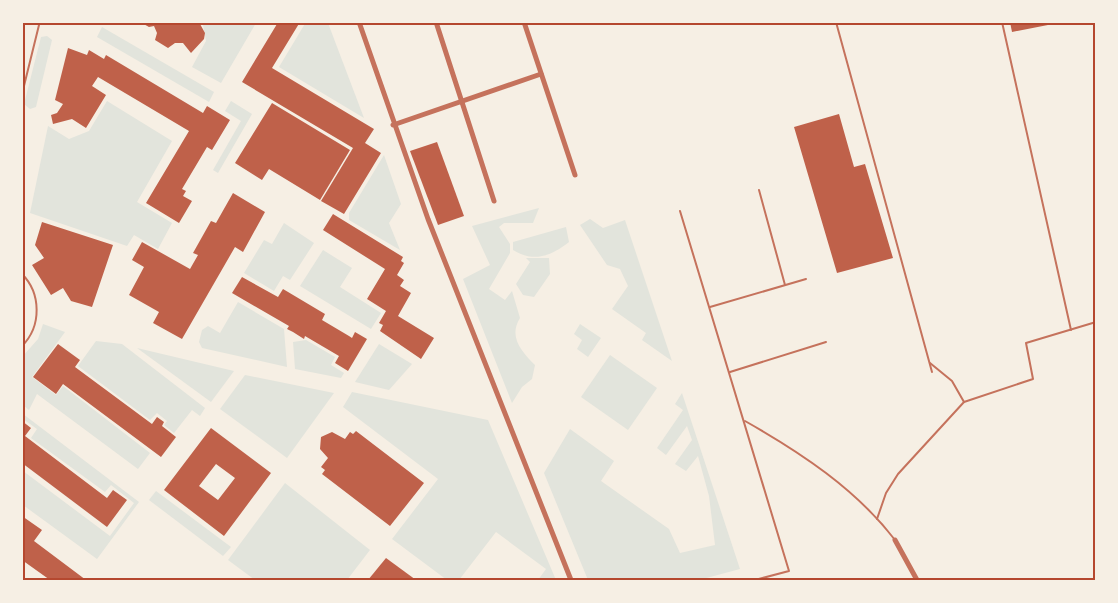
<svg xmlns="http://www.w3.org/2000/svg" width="1118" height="603" font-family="'DejaVu Sans',sans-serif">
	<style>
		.green { fill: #e2e4dc }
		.building { fill: #bf614a; fill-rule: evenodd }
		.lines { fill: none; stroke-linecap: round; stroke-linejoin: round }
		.service { stroke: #c5725c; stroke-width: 2 }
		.minor { stroke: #c5725c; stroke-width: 5 }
		.neatline { fill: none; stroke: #b5482f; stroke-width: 2 }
	</style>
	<rect width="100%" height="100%" fill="#f6efe4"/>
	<g class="green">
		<path d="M209,22L256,23L221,83L192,67L206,41L203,25Z"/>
		<path d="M306,22L328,23L364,118L279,67Z"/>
		<path d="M102,27L214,92L209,102L97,37Z"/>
		<path d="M47,36L52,40L36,107L30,109L24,104L41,37Z"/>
		<path d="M107,101L172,141L137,202L172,223L158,249L134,235L127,246L30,213L48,126L69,139L89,131Z"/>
		<path d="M231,101L252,114L218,173L213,170L241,121L225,111Z"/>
		<path d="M384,155L401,204L389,223L400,250L349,220V213Z"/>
		<path d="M539,208L533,223H504L499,227L510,244V253L489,289L505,300L512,291L520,318C508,337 522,352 535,365L532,379L522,387L512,403L463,279L490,265L472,226Z"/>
		<path d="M590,219L603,228L625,220L672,361L642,340L646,333L612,309L628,286L620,269L607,265L580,225Z"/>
		<path d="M284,223L314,243L290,280L283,276L274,291L244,273L264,240L272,244Z"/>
		<path d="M566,227L569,242C551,256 534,263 513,250V242Z"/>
		<path d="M323,250L352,268L340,287L381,313L371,329L300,286Z"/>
		<path d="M526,258H549L550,274L534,297L523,295L516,284L530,262Z"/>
		<path d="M238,302L284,329L287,367L202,348L199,342L202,330L208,326L220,333Z"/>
		<path d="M43,324L65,332L32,377L56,395L63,386L150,453L138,469L37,394L29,410L23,405V356L38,339Z"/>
		<path d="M580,324L601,338L588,357L577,349L582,340L574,334Z"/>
		<path d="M306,340L335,357L331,365L344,373L341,378L295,369L293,342Z"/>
		<path d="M96,341L122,344L205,408L200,416L192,410L174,433L164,425L167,421L157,413L150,420L78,366Z"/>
		<path d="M379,344L412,364L389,390L355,382Z"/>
		<path d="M137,348L234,371L211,402Z"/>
		<path d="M610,355L657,388L628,430L581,397Z"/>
		<path d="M245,375L334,393L287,458L220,409Z"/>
		<path d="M352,392L488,420L556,580H538L546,569L496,532L459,580H447L392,539L438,479L343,407Z"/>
		<path d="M682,393L740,569L699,580H588L544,473L570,429L614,461L601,481L669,529L680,553L715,545L709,496L698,456L686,471L675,464L692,440L687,426L666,455L657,448L683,410L675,404Z"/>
		<path d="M23,414L139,502L97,559L23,505V471L110,536L134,503L111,485L105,492L31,438L37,429L23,419Z"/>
		<path d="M285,483L370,550L347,580H255L228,560Z"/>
		<path d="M156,491L231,547L223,556L149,500Z"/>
	</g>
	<g class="building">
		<path d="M140,22L200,24L205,33L204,39L191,53L183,43H175L168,48L155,40L157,33L154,26L149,27Z"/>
		<path d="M274,22H300L272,68L374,129L365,143L381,153L344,214L321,201L353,148L242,82L277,24Z"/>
		<path d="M1010,22H1053V24L1012,32Z"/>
		<path d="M68,48L87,55L89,50L104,59L106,55L203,113L207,106L230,120L212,150L207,147L182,189L186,191L183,196L192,201L179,223L146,203L189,131L98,77L92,86L106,95L86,128L72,119L53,124L51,115L57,113L63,104L55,100Z"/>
		<path d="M272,103L350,150L320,200L269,169L262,180L235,163Z"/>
		<path d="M839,114L854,167L865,164L893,258L837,273L794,127Z"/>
		<path d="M437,142L464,216L438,225L410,151Z"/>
		<path d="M233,193L265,212L243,252L235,247L182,339L153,323L159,312L129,295L144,267L132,260L142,242L190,269L198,255L193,253L211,221L216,223Z"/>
		<path d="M333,214L403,257L401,261L404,263L397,275L404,280L400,286L411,293L398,316L434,338L421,359L380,331L383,325L379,323L386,311L367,299L385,269L323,230Z"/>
		<path d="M42,222L113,245L92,307L71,301L63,288L51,295L32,265L44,258L35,245Z"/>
		<path d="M242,277L278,297L283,289L325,314L322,320L349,336L352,338L355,332L367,339L348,371L335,363L339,356L305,336L304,339L293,332L287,329L289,326L232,293Z"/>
		<path d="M58,344L80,360L75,367L152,424L157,417L164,422L162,426L176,437L161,457L63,384L56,394L33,377Z"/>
		<path d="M22,421L31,428L25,436L107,498L113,490L127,500L107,527L22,463Z"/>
		<path d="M211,428L271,473L224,536L164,490ZM216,464L235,478L218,500L199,486Z"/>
		<path d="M356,431L424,483L390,526L322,474L325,470L321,467L328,458L320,449L321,437L332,432L345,439L350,432L353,434Z"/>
		<path d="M22,516L42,530L34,541L86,580H50L22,560Z"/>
		<path d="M386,558L416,580H368Z"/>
	</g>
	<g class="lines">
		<g class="service">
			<path d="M836,22L932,372"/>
			<path d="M1002,22L1071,330"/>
			<path d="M22,94L39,25L37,22"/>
			<path d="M759,190L785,285"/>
			<path d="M680,211L789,571L755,580"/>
			<path d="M22,274C41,293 42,326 22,346"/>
			<path d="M710,307L806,279"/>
			<path d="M930,363L952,381L964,402"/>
			<path d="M730,372L826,342"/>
			<path d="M745,421C800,452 856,489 895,540"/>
			<path d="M877,519L886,493L898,474L964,402L1033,379L1026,343L1096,322"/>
		</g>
		<g class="minor">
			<path d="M359,22L428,219L571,580"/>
			<path d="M436,22L494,201"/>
			<path d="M524,22L575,175"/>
			<path d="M393,125L541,74"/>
			<path d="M895,540L917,580"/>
		</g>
	</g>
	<rect width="1118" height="603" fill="none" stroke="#f6efe4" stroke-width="48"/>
	<rect x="24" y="24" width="1070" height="555" class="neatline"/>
</svg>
